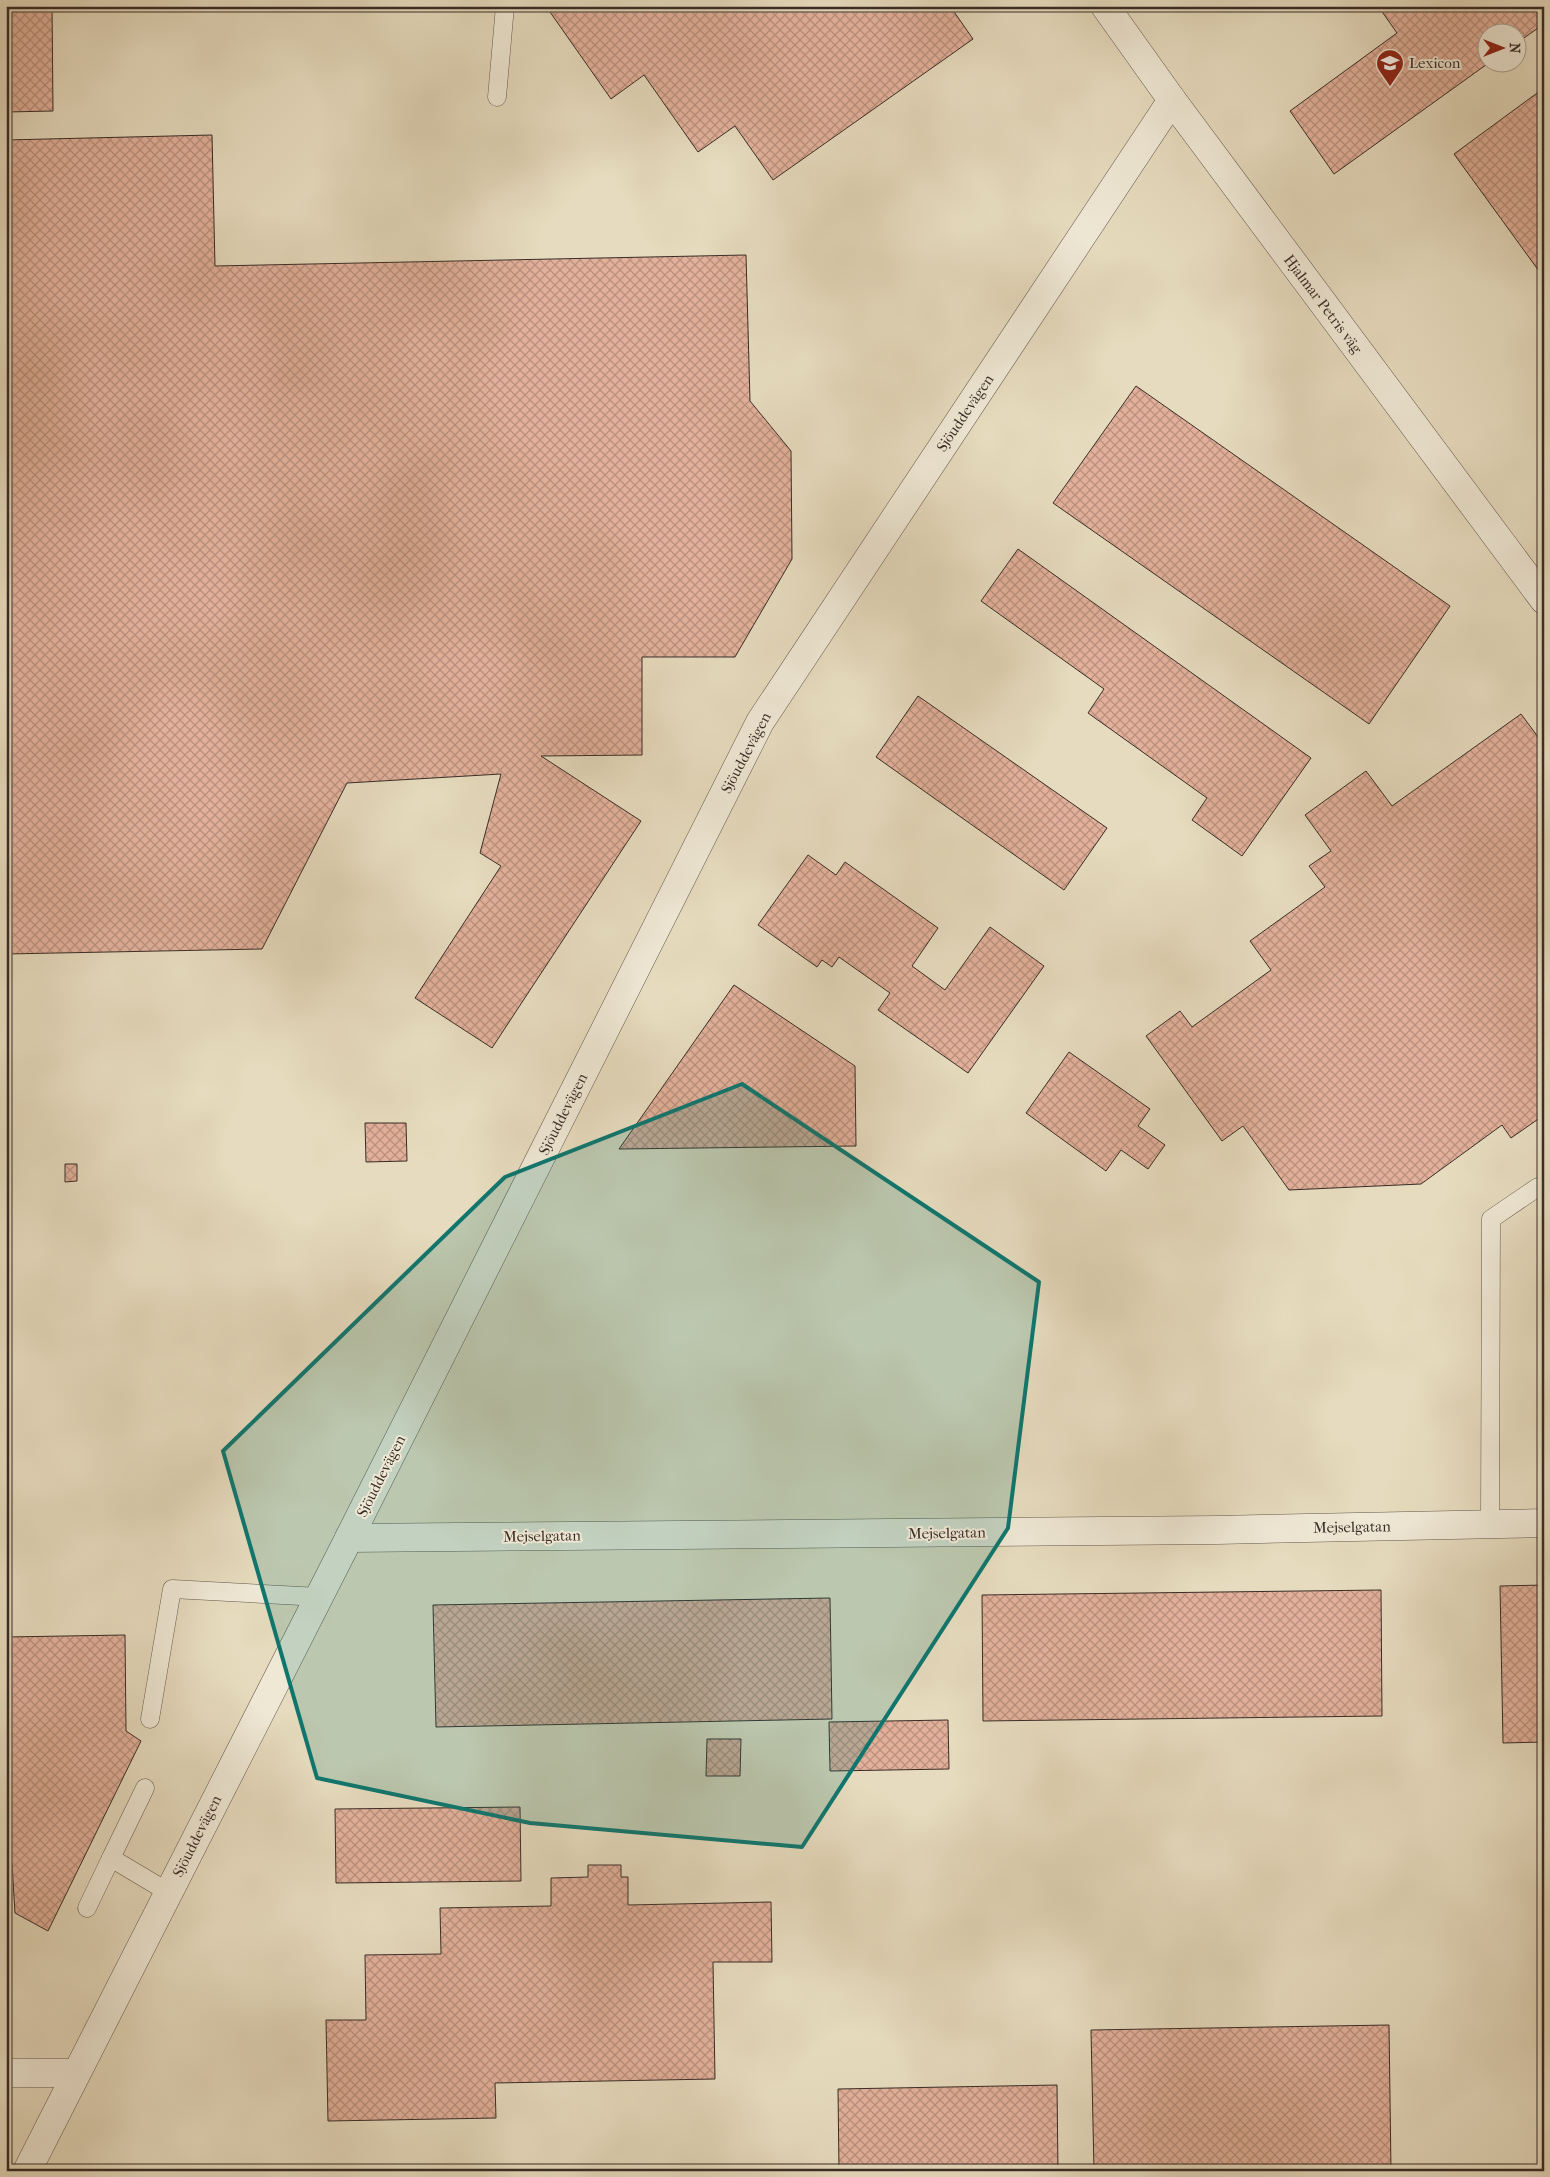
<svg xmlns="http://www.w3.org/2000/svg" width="1550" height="2177" font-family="'IM FELL French Canon',serif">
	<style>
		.building { fill: url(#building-cross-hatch); stroke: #392d27 }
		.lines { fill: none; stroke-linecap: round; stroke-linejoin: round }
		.lane-casing { stroke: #64584d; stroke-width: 19 }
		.street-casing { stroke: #64584d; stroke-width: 29 }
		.lane { stroke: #efe8d5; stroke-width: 18 }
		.street { stroke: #efe8d5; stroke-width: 28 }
		.marked { fill: #0f766e; fill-opacity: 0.2; stroke: #0f766e; stroke-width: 4; stroke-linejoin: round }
		.labels { text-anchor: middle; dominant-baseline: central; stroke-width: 4; stroke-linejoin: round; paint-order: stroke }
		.poi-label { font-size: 15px; fill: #392d27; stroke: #efe8d5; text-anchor: start }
		.street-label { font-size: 15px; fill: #392d27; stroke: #efe8d5 }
	</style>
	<defs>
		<pattern id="building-cross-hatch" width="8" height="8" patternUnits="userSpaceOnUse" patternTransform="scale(1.25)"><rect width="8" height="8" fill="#e3b19b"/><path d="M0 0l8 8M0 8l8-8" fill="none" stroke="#b9907e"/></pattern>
	</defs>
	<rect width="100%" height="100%" fill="#e6dbbe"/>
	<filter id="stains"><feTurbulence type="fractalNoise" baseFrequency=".004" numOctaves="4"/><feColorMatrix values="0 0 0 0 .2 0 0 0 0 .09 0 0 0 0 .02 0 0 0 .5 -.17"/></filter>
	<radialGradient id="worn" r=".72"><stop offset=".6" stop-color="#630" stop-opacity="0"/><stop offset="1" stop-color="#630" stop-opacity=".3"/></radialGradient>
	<g class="building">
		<path d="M6,6H52L53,111L6,112Z"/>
		<path d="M558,6H950L973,39L773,180L735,126L698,152L644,75L611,99L550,12Z"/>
		<path d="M1378,6H1544V24L1518,42V32H1488V62H1490L1334,174L1290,111L1397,33Z"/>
		<path d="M1544,88V278L1454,154Z"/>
		<path d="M212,135L215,266L746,255L750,401L791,451L792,559L735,657H642V755L541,756L641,821L492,1048L415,998L501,866L480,853L501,774L347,783L262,949L6,954V140Z"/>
		<path d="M1136,386L1450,606L1369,724L1053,503Z"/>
		<path d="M1018,549L1311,758L1242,856L1192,820L1207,798L1088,713L1104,689L981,601Z"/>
		<path d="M918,696L1107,828L1064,890L876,757Z"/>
		<path d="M1521,714L1544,745V1115L1511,1138L1502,1125L1421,1184L1289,1190L1243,1126L1222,1141L1146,1036L1180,1011L1192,1027L1271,970L1250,941L1325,887L1309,866L1331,851L1305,815L1366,771L1392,806Z"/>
		<path d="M808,855L836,875L845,862L938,928L912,966L945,990L990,927L1044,966L968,1073L878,1010L890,993L839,957L832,967L822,960L817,967L758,925Z"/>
		<path d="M734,985L855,1066L856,1146L619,1149Z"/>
		<path d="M1069,1052L1150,1109L1138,1126L1165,1145L1148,1169L1121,1150L1106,1171L1026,1113Z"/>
		<path d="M365,1123H406L407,1161L366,1162Z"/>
		<path d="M65,1164H77V1181L65,1182Z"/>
		<path d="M1544,1585V1742L1503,1743L1500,1586Z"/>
		<path d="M1381,1590L1382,1716L983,1721L982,1595Z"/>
		<path d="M830,1598L832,1719L436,1727L433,1605Z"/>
		<path d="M125,1635L126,1731L141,1741L48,1931L15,1913L12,1864H6V1637Z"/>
		<path d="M948,1720L949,1769L830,1771L829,1722Z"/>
		<path d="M707,1739H741L740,1776H706Z"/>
		<path d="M520,1807L521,1881L336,1883L335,1809Z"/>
		<path d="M588,1865H621V1877H628V1905L771,1902L772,1962H713L715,2079L495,2083L496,2118L328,2121L326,2020H366L365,1955L441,1954L440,1908L551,1906V1878L588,1877Z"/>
		<path d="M1389,2025L1391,2171H1094L1091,2030Z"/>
		<path d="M1057,2085L1058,2171H839L838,2089Z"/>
	</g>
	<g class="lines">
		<g class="lane-casing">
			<g id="lane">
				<path d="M497,97L505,6"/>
				<path d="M1490,1524L1491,1219L1538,1187H1544"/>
				<path d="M150,1719L172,1589L320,1597"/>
				<path d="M145,1788L111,1858L168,1892"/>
				<path d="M87,1908L111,1858"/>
			</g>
		</g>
		<g class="street-casing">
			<g id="street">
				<path d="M1105,6L1172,100L1544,600"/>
				<path d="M349,1538L1217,1530L1544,1523"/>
				<path d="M6,2073H75"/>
				<path d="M27,2171L349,1538L760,722L1172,100"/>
			</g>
		</g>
		<use href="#lane" class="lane"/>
		<use href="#street" class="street"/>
	</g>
	<path class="marked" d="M742,1084L1039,1282L1008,1528L802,1847L530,1823L317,1778L223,1451L505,1177Z"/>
	<defs>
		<g id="school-pin" transform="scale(1.4375)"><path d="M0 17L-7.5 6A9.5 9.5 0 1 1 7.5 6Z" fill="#8f2418" stroke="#efe8d5"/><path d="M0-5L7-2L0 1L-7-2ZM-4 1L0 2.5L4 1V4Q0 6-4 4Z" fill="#fff"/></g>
	</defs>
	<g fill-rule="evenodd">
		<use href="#school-pin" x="1390" y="63"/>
	</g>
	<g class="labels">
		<g class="poi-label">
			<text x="1409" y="63">Lexicon</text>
		</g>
		<g class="street-label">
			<text transform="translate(1323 304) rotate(53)">Hjalmar Petris väg</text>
			<text transform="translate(965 413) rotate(-56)">Sjöuddevägen</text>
			<text transform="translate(746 753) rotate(-62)">Sjöuddevägen</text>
			<text transform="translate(563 1114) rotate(-63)">Sjöuddevägen</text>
			<text transform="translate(381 1476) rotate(-63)">Sjöuddevägen</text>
			<text transform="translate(1352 1527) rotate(-1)">Mejselgatan</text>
			<text transform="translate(947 1533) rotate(-1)">Mejselgatan</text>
			<text transform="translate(542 1536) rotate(-1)">Mejselgatan</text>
			<text transform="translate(197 1836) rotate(-63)">Sjöuddevägen</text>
		</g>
	</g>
	<rect width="1550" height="2177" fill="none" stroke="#e6dbbe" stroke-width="25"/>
	<rect x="8" y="8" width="1535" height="2162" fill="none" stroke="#392d27" stroke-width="2.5"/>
	<rect x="12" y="12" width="1525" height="2152" fill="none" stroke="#392d27"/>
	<g transform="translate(1502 48) rotate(90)"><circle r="24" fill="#efe8d5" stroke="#a69d8f"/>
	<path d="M0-4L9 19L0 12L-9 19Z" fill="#8f2418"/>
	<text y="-8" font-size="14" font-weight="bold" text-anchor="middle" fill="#392d27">N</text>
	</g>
	<rect width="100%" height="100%" filter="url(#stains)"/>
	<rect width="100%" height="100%" fill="url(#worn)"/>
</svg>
